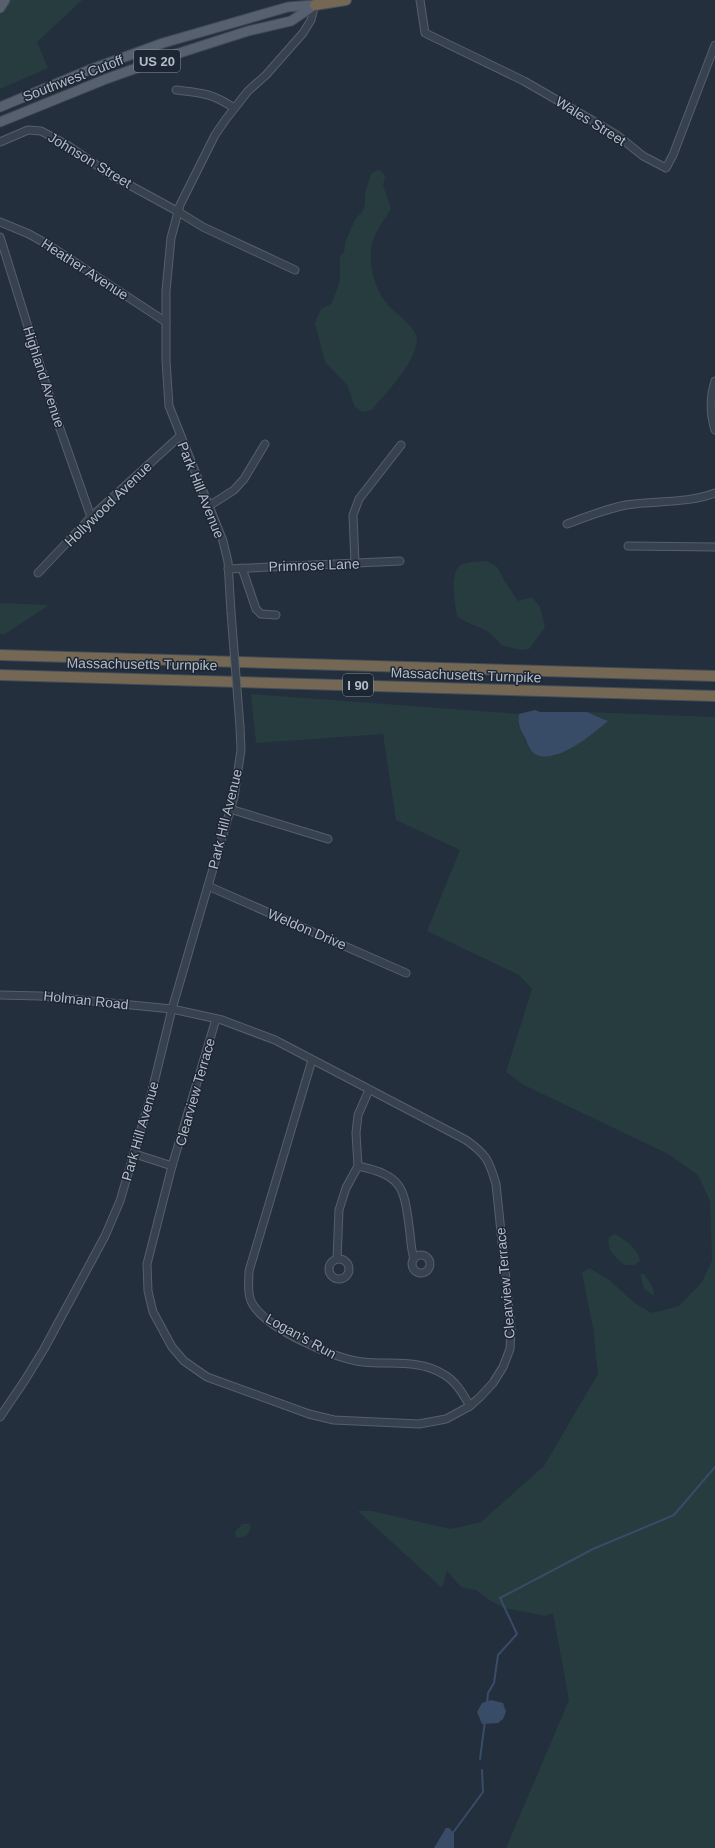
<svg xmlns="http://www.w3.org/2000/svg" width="715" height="1848" font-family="Helvetica,sans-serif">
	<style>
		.green { fill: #263c3f }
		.water { fill: #394c67 }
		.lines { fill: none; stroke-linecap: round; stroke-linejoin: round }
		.stream { stroke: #394c67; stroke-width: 2 }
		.minor-casing { stroke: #565f6c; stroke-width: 9 }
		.major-casing { stroke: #414a57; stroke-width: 11 }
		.highway-casing { stroke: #434c59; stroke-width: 12 }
		.minor { stroke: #38414e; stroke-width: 7 }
		.major { stroke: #56606e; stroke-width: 9 }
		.highway { stroke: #746855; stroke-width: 10 }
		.minor-bridge-casing { stroke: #565f6c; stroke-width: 9; stroke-linecap: butt }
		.minor-bridge { stroke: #38414e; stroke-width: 7 }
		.labels { text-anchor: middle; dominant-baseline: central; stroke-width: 3; stroke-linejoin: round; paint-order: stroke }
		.shield { fill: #1d2633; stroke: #878f9c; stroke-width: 1 }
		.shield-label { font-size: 13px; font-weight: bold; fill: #b4bcc9 }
		.street-label { font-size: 14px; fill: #b4bcc9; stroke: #1d2633 }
	</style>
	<rect width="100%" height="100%" fill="#242f3e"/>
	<g class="green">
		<path d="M0,0H82L37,42L48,68L0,89Z"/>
		<path d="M377,170L382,171L385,177L383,185L391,208C384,222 373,232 371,249C369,268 375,290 388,305C396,314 417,327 417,340C415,364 387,391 372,410L362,412L354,406L348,386L325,362L315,323L321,309L331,304L338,287L340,280V257L344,252L346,240L356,218L362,212L365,205V194L371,174Z"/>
		<path d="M486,561L497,567L504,580L518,601L532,597L540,607L545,627L529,649L520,650L501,645C486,624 474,629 457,616C455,605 449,572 461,565C468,561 478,562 486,561Z"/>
		<path d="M0,603L49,605L5,634H0Z"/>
		<path d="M251,694L519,714L518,724L529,749L539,756H555L605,719L587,712L715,717V1848H506L569,1700L553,1613L546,1616L504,1608L489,1600L476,1590L461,1587L447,1571L442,1588L358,1511H372L451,1529L481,1522L544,1466L598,1374L593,1328L582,1273L589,1268L608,1279L636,1304L652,1313L679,1306L702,1282L712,1261L710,1201L698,1175L668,1154L524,1085L506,1072L532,989L519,975L427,931L460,850L396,820L383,734L256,743Z"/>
		<path d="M615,1234C625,1240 639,1249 640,1261L634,1265H625C616,1258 606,1251 609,1237Z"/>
		<path d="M640,1274H644C649,1281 654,1287 654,1296L644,1289Z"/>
		<path d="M242,1524H249L251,1526C250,1534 245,1538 236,1538L235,1532Z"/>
	</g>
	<g class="water">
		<path d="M535,710L540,712H587L608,721C593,734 560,761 540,756C532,754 528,747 526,740C521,730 517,726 519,714Z"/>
		<path d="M491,1700L503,1703L506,1712L503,1719L498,1723L482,1724L477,1712L482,1703Z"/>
		<path d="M446,1828H449L454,1833V1848H434Z"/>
	</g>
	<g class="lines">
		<g class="stream">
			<path d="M487,1703L488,1693L494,1683L498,1655L517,1634L500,1598L593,1549L674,1515L715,1467"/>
			<path d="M480,1759L485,1721"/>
			<path d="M452,1834L483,1792L482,1770"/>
		</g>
		<g class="minor-casing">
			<g id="minor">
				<path d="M420,0L425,33L524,81L595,122L617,135L643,156L666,168L673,155L715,45"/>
				<path d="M176,90C202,93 212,93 234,108"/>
				<path d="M0,142L28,130L41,131L67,145L111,175L177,211L203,227L295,270"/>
				<path d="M0,222L29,234L47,244L166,322"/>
				<path d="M0,237L58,423L91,517"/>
				<path d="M715,381C710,397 710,414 715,430"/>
				<path d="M209,506L234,490L244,479L265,444"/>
				<path d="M567,524C586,517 605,509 626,505C656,500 686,504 715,493"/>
				<path d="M628,546L715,547"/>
				<path d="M355,563L353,515L359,499L401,445"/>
				<path d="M242,568L256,609L261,614L276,615"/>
				<path d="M228,569L400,561"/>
				<path d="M38,573L91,517L180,436"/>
				<path d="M231,612L228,562L223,541L169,406L166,360V291L171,238L180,205L215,135L226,119L248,91L266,75L303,33L311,20L315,4"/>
				<path d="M230,809L328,839"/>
				<path d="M208,886L406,973"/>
				<path d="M0,995L40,996L172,1009L222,1020L275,1040L466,1140C486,1154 489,1160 496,1184L511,1328L510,1349L503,1367L493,1383L480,1397L470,1406L446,1419L419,1424L334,1420L309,1414L207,1377L184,1361L172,1347L153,1312L148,1291L147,1264L172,1166"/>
				<path d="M312,1060L249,1271C249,1281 247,1292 251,1301C262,1327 336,1360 363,1362C390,1365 419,1359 443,1374C456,1381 463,1394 470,1406"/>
				<path d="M135,1154L172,1166L216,1019"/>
				<path d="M358,1166C405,1176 404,1189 410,1233C411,1242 411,1250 414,1258"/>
				<circle cx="421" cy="1264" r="9"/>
				<path d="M337,1259L339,1210L346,1188L358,1166L356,1133L358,1115L369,1090"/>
				<circle cx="339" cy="1269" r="10"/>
				<path d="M0,1417L25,1380L44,1349L105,1236L120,1201L151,1095L172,1009L234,797L241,750L240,727"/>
			</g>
		</g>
		<g class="major-casing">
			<g id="major">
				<path d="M0,8L5,0"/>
				<path d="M0,107L89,70L163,43L288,7L313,5"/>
				<path d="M0,122L106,79L170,56L248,31L291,21L315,5"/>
			</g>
		</g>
		<g class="highway-casing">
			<g id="highway">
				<path d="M315,5L346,0"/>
				<path d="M0,655L715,676"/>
				<path d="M0,675L715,696"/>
			</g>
		</g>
		<use href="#minor" class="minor"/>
		<use href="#major" class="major"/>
		<use href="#highway" class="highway"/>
		<g class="minor-bridge-casing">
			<path id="minor-bridge" d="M231,612L240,727"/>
		</g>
		<use href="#minor-bridge" class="minor-bridge"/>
	</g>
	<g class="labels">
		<g class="shield">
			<rect x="134" y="50" width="46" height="22" rx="3"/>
			<rect x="343" y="674" width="30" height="22" rx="3"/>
		</g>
		<g class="shield-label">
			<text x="157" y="61">US 20</text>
			<text x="358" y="685">I 90</text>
		</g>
		<g class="street-label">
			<text transform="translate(73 78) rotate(-21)">Southwest Cutoff</text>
			<text transform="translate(591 121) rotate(32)">Wales Street</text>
			<text transform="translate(90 160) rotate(31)">Johnson Street</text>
			<text transform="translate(85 269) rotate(33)">Heather Avenue</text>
			<text transform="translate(44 377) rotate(72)">Highland Avenue</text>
			<text transform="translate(201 490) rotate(68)">Park Hill Avenue</text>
			<text transform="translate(108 504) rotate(-44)">Hollywood Avenue</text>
			<text transform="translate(314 565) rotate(-2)">Primrose Lane</text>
			<text transform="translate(142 664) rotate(1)">Massachusetts Turnpike</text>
			<text transform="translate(466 675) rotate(2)">Massachusetts Turnpike</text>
			<text transform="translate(225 819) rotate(-76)">Park Hill Avenue</text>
			<text transform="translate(307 929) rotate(23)">Weldon Drive</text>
			<text transform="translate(86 1000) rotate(6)">Holman Road</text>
			<text transform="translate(195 1092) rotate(-74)">Clearview Terrace</text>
			<text transform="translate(140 1131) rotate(-74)">Park Hill Avenue</text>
			<text transform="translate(505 1283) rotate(-95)">Clearview Terrace</text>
			<text transform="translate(301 1336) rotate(29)">Logan's Run</text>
		</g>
	</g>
</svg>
